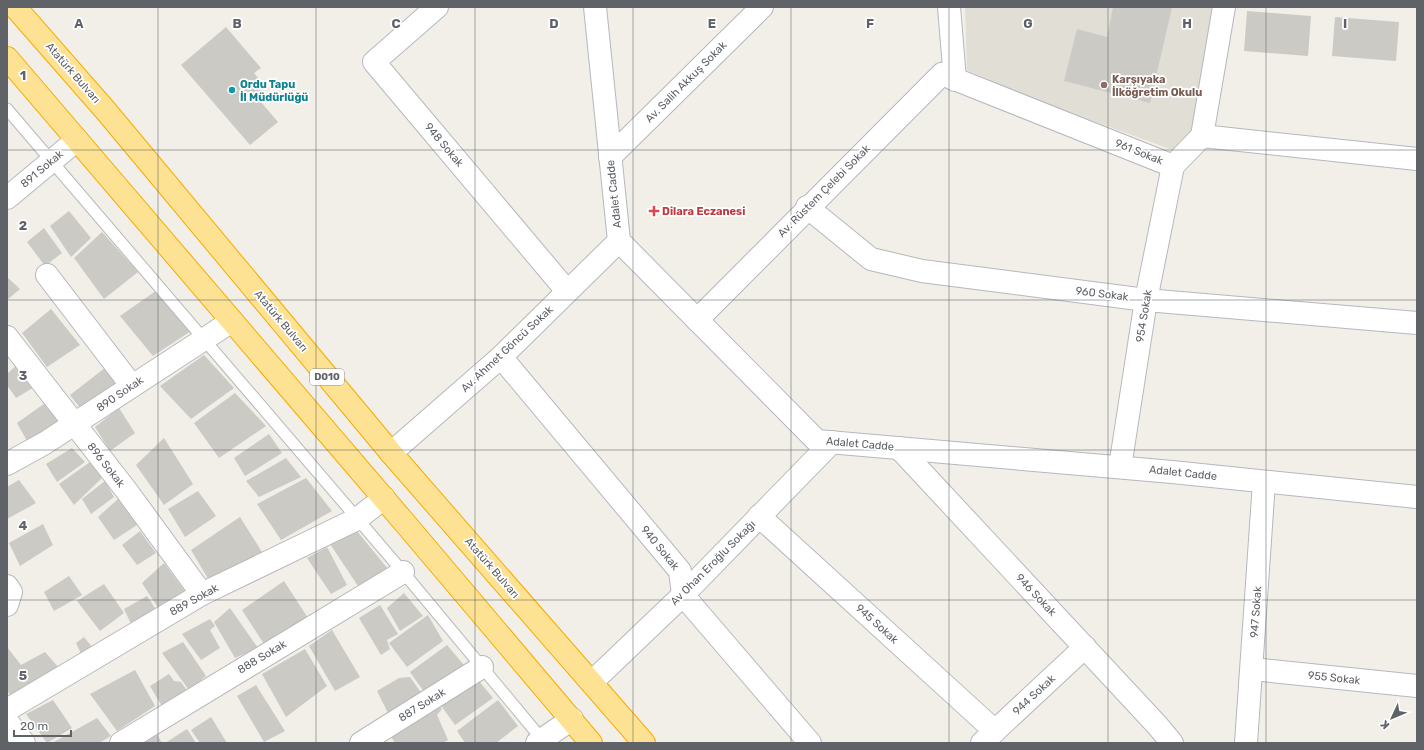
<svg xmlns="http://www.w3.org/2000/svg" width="1424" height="750" font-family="Rubik,sans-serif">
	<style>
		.education { fill: #e1ded6 }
		.building { fill: #cccac5 }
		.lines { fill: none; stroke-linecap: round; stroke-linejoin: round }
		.lane-casing { stroke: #b5b8bc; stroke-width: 13 }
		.street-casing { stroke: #b5b8bc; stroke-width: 24 }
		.highway-casing { stroke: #f9ab00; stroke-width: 24 }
		.lane { stroke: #fff; stroke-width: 11 }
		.street { stroke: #fff; stroke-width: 22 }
		.highway { stroke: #fde293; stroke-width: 22 }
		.grid { fill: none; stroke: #5f6368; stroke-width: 1; stroke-opacity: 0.55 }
		.education-dot { fill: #8d6e63; stroke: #fff; stroke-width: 1.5 }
		.culture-dot { fill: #0f9aa8; stroke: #fff; stroke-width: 1.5 }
		.health-dot { fill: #e0444e; stroke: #fff; stroke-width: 1.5 }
		.labels { text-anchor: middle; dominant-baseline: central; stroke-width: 3.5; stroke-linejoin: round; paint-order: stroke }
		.shield { fill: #fff; stroke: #8f9295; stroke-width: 1 }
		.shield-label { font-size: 10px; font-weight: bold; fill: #5f6368 }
		.street-label { font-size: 11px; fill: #5f6368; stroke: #fff }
		.education-label { font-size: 11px; font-weight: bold; fill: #785e54; stroke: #fff; text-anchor: start }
		.culture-label { font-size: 11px; font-weight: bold; fill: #0d838f; stroke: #fff; text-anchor: start }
		.health-label { font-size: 11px; font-weight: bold; fill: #be3a42; stroke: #fff; text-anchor: start }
		.grid-label { font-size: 13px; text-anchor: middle; font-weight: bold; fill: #5f6368; stroke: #fff; stroke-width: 3.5; stroke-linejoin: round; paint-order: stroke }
	</style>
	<rect width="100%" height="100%" fill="#f1efe8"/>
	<path class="education" d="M965,7H1220L1196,138L1178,152L1036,100L967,70Z"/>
	<g class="building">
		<path d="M1113,7H1172L1150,103L1064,81L1077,29L1107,37Z"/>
		<path d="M1247,11L1311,16L1308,56L1244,51Z"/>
		<path d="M1335,17L1399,22L1396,61L1332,56Z"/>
		<path d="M226,27L261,68L254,73L265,86L255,95L278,122L250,145L181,65Z"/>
		<path d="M69,211L91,238L71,257L50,226Z"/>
		<path d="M44,228L62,253L45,266L27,242Z"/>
		<path d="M102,232L138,272L104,299L74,258Z"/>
		<path d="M7,277L20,289L7,300Z"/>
		<path d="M157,290L191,331L153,356L120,316Z"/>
		<path d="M51,309L80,345L47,367L22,333Z"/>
		<path d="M204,355L234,388L191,419L160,386Z"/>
		<path d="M19,363L36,386L16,398L7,385V374Z"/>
		<path d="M110,364L120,380L84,413L70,395Z"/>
		<path d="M235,393L266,426L219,458L194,423Z"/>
		<path d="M48,401L67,426L27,441L17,423Z"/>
		<path d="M119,408L135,433L110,451L95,427Z"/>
		<path d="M269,434L282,453L245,476L234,458Z"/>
		<path d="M164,438L193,484L164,505L136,465Z"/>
		<path d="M72,448L85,462L57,482L46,464Z"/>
		<path d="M286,458L301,477L259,497L246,481Z"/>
		<path d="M90,462L102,478L74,505L59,484Z"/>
		<path d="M306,478L332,511L281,540L257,504Z"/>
		<path d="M19,480L36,503L7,519V487Z"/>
		<path d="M105,481L114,497L91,514L82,499Z"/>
		<path d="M198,491L216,516L185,537L168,509Z"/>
		<path d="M118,499L137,525L114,540L98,517Z"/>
		<path d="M240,517L262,552L210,582L191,550Z"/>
		<path d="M43,524L53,545L20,566L9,543Z"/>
		<path d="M352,525L388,569L358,586L330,544Z"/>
		<path d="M140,531L156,553L137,565L122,545Z"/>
		<path d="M327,547L347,585L331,594L307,558Z"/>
		<path d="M164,563L190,598L162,614L142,583Z"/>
		<path d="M69,576L82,595L54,611L44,592Z"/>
		<path d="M284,581L308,618L264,644L242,610Z"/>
		<path d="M104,584L124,613L100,631L77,601Z"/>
		<path d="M404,593L423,616L400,631L387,608Z"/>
		<path d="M147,596L161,617L134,630L124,609Z"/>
		<path d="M380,605L398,634L387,640L390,649L381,655L359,618Z"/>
		<path d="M230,608L258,648L235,658L214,622Z"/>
		<path d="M428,615L443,641L407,667L389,643Z"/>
		<path d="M210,619L215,626L210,630L220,648L201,660L182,634Z"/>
		<path d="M332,630L360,677L335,691L309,646Z"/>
		<path d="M84,637L93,648L82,656L76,643Z"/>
		<path d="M183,642L206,676L189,690L162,653Z"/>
		<path d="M447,645L469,671L429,699L410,672Z"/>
		<path d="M7,647L21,665L45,652L60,669L12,698L7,690Z"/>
		<path d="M305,649L327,686L286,717L262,674Z"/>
		<path d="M135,670L155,706L117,731L90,694Z"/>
		<path d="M169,674L174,681L181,682L188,692L163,708L150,686Z"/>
		<path d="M474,675L493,698L455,725L437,700Z"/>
		<path d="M410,677L427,701L393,723L377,691L399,678Z"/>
		<path d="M256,685L285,731L264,742L237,696Z"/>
		<path d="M53,700L72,728L47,743L26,714Z"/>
		<path d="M498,700L518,726L496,743H465L457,731Z"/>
		<path d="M440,707L442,709L437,715L448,740L443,743H395L390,735Z"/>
		<path d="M211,717L227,743H200L191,730Z"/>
		<path d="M97,718L111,736L99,743H52Z"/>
		<path d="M187,729L196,743H165Z"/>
		<path d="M155,731L162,743H138Z"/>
	</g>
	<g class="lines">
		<g class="lane-casing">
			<path id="lane" d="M7,109L403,572L545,743"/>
		</g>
		<g class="street-casing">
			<g id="street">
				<path d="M437,7L374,62L567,291"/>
				<path d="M595,7L619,241L817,441L1172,472L1417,497"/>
				<path d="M949,7L955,80"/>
				<path d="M1202,136L1224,7"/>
				<path d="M610,157L762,7"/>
				<path d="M1173,166L1202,136L1417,159"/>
				<path d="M7,198L77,140"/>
				<path d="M807,207L871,259L922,271L1146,300L1417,323"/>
				<path d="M47,275L132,386"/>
				<path d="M697,320L942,74L1173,166"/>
				<path d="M7,337L126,490L202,594"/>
				<path d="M501,357L680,571L683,595L810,743"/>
				<path d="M899,448L1157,725L1172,743"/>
				<path d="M391,453L501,357L619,241"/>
				<path d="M7,464L45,443L232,321"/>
				<path d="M1120,467L1146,300L1173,166"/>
				<path d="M759,516L995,731"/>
				<path d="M7,586L11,592L7,605"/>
				<path d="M1252,669L1417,686"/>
				<path d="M592,682L683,595L832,442"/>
				<path d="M7,710L202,594L357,519L384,498"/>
				<path d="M7,721L24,743"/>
				<path d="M121,743L403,572"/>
				<path d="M361,743L482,667"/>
				<path d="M537,743L572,719"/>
				<path d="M982,743L1085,647"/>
				<path d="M1246,743L1264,482"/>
			</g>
		</g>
		<g class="highway-casing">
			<g id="highway">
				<path d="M15,7L106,111L391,453L644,743"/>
				<path d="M7,58L404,522L591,743"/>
			</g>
		</g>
		<use href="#lane" class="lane"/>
		<use href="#street" class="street"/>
		<use href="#highway" class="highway"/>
	</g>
	<path class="grid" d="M158,7V743M316,7V743M475,7V743M633,7V743M791,7V743M949,7V743M1108,7V743M1266,7V743M7,150H1417M7,300H1417M7,450H1417M7,600H1417"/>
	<circle class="education-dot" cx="1104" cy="85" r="4"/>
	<circle class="culture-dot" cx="232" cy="90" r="4"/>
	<path class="health-dot" d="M652 205h4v4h4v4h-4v4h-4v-4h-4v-4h4z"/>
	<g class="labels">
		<rect class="shield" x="310" y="369" width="34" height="16" rx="3"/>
		<g class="shield-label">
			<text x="327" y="377">D010</text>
		</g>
		<g class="street-label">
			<text transform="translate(73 73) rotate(49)">Atatürk Bulvarı</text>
			<text transform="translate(686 82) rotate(-45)">Av. Salih Akkuş Sokak</text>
			<text transform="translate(444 145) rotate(50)">948 Sokak</text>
			<text transform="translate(1139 152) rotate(22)">961 Sokak</text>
			<text transform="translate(42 169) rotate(-40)">891 Sokak</text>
			<text transform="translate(824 191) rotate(-45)">Av. Rüstem Çelebi Sokak</text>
			<text transform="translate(614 194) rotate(-96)">Adalet Cadde</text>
			<text transform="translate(1102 294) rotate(7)">960 Sokak</text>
			<text transform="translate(1144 316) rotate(-81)">954 Sokak</text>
			<text transform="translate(281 321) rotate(50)">Atatürk Bulvarı</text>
			<text transform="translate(507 349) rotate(-43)">Av. Ahmet Göncü Sokak</text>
			<text transform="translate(120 394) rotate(-34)">890 Sokak</text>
			<text transform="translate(860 444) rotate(5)">Adalet Cadde</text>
			<text transform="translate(106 465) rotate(52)">896 Sokak</text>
			<text transform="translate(1183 473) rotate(6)">Adalet Cadde</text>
			<text transform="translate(660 548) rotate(51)">940 Sokak</text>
			<text transform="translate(713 563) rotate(-45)">Av Ohan Eroğlu Sokağı</text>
			<text transform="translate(492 568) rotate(49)">Atatürk Bulvarı</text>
			<text transform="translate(1036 595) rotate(47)">946 Sokak</text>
			<text transform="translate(194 600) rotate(-29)">889 Sokak</text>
			<text transform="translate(1256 612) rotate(-86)">947 Sokak</text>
			<text transform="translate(877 624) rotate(42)">945 Sokak</text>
			<text transform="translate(262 657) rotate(-31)">888 Sokak</text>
			<text transform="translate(1334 678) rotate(6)">955 Sokak</text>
			<text transform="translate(1034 695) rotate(-43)">944 Sokak</text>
			<text transform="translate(422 705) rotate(-32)">887 Sokak</text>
		</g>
		<g class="education-label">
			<text x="1112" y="79">Karşıyaka<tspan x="1112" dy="13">İlköğretim Okulu</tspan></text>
		</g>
		<g class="culture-label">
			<text x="240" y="84">Ordu Tapu<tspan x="240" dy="13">İl Müdürlüğü</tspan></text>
		</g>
		<g class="health-label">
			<text x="662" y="211">Dilara Eczanesi</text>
		</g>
	</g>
	<g class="grid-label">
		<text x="79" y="28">A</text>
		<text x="237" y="28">B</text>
		<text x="396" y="28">C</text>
		<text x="554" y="28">D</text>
		<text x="712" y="28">E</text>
		<text x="870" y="28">F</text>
		<text x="1028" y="28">G</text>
		<text x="1187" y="28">H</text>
		<text x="1345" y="28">I</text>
		<text x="23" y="80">1</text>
		<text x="23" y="230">2</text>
		<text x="23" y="380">3</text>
		<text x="23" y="530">4</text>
		<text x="23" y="680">5</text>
	</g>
	<rect width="1424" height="750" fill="none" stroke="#5f6368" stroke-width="16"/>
	<g transform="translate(1392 718) rotate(226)" stroke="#ffffff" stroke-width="3" paint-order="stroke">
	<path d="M0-3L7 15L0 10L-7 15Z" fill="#5f6368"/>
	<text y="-6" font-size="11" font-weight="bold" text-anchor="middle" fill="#5f6368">K</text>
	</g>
	<path d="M14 730v6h57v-6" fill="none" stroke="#5f6368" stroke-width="2"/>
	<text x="20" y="730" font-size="12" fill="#5f6368" stroke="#ffffff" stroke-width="3" paint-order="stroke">20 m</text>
</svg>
